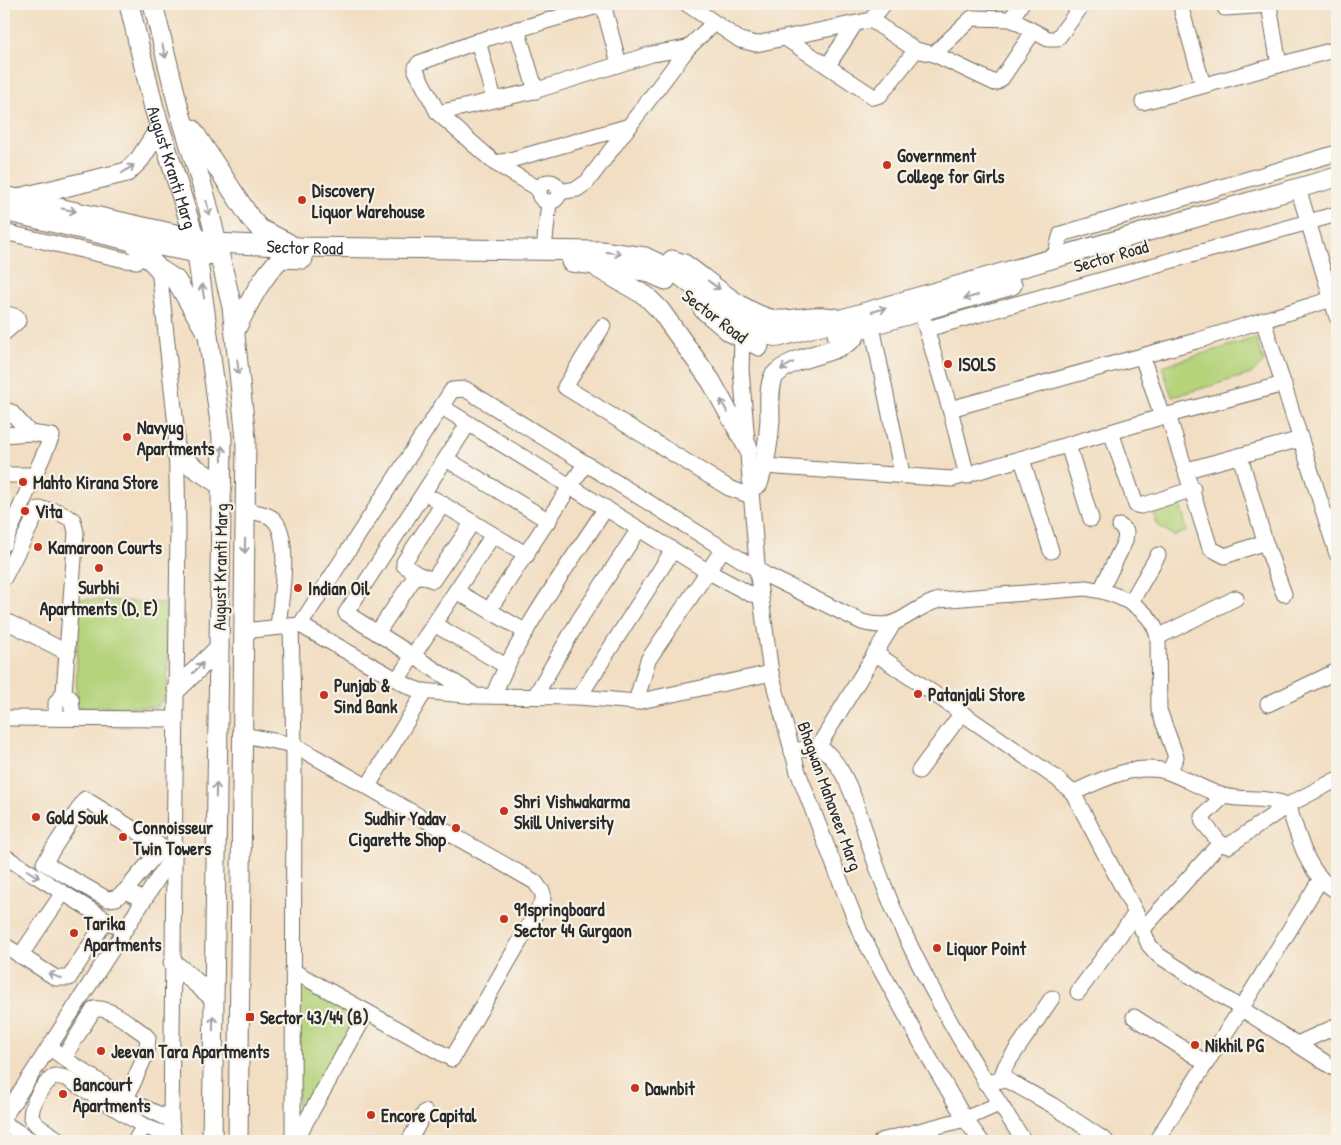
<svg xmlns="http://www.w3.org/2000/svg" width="1341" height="1145" font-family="'Patrick Hand',sans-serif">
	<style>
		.green { fill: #b4d37a; stroke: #707f52 }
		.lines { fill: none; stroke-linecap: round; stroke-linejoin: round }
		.minor-casing { stroke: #716a60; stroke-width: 17 }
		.major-casing { stroke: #716a60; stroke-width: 21 }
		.minor { stroke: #fff; stroke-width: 15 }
		.major { stroke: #fff; stroke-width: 19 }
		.oneway { stroke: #a0a0a0 }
		.poi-dot { fill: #c8321e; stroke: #f7f3e8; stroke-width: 2 }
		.labels { text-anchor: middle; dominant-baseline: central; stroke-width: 4.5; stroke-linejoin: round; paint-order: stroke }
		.poi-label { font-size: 18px; font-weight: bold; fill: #2b2b2b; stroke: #f7f3e8; text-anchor: start }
		.street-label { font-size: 18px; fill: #2b2b2b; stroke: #f7f3e8 }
	</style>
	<rect width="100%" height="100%" fill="#f7f3e8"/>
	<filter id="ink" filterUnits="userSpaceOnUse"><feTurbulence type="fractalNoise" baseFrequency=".02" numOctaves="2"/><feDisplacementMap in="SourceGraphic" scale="10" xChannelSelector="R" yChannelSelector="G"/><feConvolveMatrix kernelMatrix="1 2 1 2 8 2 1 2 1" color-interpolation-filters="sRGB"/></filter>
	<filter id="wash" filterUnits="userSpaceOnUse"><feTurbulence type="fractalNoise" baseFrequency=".0096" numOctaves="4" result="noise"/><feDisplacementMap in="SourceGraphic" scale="20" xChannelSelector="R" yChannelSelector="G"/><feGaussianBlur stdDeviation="1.12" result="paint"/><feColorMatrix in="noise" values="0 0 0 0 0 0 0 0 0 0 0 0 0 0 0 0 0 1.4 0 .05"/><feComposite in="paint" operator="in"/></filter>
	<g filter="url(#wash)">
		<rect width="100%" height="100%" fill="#f2dec2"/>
		<g class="green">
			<path d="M1255,338L1264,362L1251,374L1172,397L1162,366Z"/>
			<path d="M1179,499L1187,531L1174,536L1156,524L1151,503Z"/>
			<path d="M78,599L169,603L167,694L157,707H76Z"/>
			<path d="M298,979L361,1015L298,1127Z"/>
		</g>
	</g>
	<g filter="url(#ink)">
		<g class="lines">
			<g class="minor-casing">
				<g id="minor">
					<path d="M603,4L619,64"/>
					<path d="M687,4L740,40L756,44L871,20L884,4"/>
					<path d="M1225,8L1269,5L1279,65"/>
					<path d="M1182,12L1203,85"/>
					<path d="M1011,19L1021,4"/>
					<path d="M871,20L916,50L934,54L995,83L1002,78L1033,32"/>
					<path d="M517,29L536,91"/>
					<path d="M785,38L874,97L880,95L916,50"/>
					<path d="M478,41L494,99"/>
					<path d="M934,54L972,18L1011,19L1048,39H1057L1083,4"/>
					<path d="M828,65L855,24"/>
					<path d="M1143,102L1337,49"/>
					<path d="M438,113L534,91L652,54L688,48"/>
					<path d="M495,163L507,161L630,126"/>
					<circle cx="549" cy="192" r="10"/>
					<path d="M1298,188L1337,317"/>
					<path d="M539,189L495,163L438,113L416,71V67L419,63L478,41L604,4"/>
					<path d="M559,192L577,189L587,182L688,48L714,23"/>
					<path d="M4,232L125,260L137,261L148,255"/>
					<path d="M544,249L549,202"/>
					<path d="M1054,259L1061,234L1337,153"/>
					<path d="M159,269L176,426L178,529L171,1120L174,1141"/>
					<path d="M4,313L17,317L18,321L4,333"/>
					<path d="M1263,320L1337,554"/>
					<path d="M924,321L950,409L967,476"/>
					<path d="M603,326L565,387L729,488L751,496"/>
					<path d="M872,326L902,474"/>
					<path d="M745,328L742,340L741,369L758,576L771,673L798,772L860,932L927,1054L965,1119L981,1141"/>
					<path d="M927,329L1337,214"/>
					<path d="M1142,356L1162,417"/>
					<path d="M442,407L707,571L750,594L760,595"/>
					<path d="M950,409L1196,341L1332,299"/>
					<path d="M4,410L11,412L30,433"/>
					<path d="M1168,415L1210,548L1225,556L1265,542"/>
					<path d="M468,424L346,613L473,694"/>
					<path d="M1111,432L1136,505L1141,506L1193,489"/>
					<path d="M4,435L30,433L52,436L4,544"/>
					<path d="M1068,445L1091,519"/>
					<path d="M1240,456L1265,542L1284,594"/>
					<path d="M446,459L549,521"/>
					<path d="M1022,459L1051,551"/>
					<path d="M764,466L952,479L1168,415L1284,384"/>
					<path d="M1187,470L1301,439"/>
					<path d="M4,475H33"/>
					<path d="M434,499L527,555"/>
					<path d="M443,504L404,562V565L417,574L433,580L473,522"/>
					<path d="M246,510C253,512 265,513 272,518C293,534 280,603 278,627"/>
					<path d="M4,578L39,509L56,511L73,520L76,532L64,692L56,703V718"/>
					<path d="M1101,590L1125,541L1126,532L1120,526"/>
					<path d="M456,591L526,632"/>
					<path d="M1131,602L1158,555"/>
					<path d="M489,610L585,464"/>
					<path d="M4,620L68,653"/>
					<path d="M434,624L506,666"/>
					<path d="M300,625L452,390L465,389L766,575L862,622C901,633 905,610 939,600L1086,588C1114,592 1151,606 1158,637L1159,710L1176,757L1169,772"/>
					<path d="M291,626L294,745L293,1141"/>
					<path d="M243,631L300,625L410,687L421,691L476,696L579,697L636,702L771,673"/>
					<path d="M377,633L417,574"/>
					<path d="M1158,637L1236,598"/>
					<path d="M875,653L1056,778L1073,793L1136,913L1149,945L1158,955L1337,1070"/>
					<path d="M397,680L493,535"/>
					<path d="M64,692L71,699L73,718"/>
					<path d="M493,696C521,629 566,569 606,508"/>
					<path d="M535,696L579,620L639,529"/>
					<path d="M579,697L673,550"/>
					<path d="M636,702L648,660L723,549"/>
					<path d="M1268,704L1337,671"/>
					<path d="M4,718L176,719"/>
					<path d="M243,735L294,745L535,882L543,893V901L452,1059L293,971"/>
					<path d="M818,747L893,624"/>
					<path d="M792,752C808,747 820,743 832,758C852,781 862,824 872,853C882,881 893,910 906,937C939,1008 981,1076 1024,1141"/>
					<path d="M919,771L962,713"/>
					<path d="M368,786L425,691"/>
					<path d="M1073,793C1102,779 1138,761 1171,773C1189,780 1206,791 1224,796C1245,801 1264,796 1288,805C1299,836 1306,875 1337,891"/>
					<path d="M1224,796L1202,817L1203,822L1220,843L1228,846L1288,805L1336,780"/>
					<path d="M4,856L115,925"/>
					<path d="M125,891L159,851V845L85,799L44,863L107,899L116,898L125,891L144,900"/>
					<path d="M1142,930L1220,843"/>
					<path d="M4,945L56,978H69L106,920"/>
					<path d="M20,956L63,893"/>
					<path d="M1078,992L1136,913"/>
					<path d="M1134,1017L1206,1063"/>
					<path d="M1297,1044L1337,1026"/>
					<path d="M49,1047L68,1061L67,1052L94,1009C111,1007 129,1024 143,1033L148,1038L146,1054L126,1099"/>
					<path d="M68,1061L126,1099L171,1120"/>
					<path d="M1000,1080L1006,1065L1052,998"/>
					<path d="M985,1083L1000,1080L1009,1081L1052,1105L1106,1141"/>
					<path d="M4,1117L175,852"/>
					<path d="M4,1123L32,1141"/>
					<path d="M61,1141L38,1126L31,1118C31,1103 42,1084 55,1076L66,1078L144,1126L174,1138"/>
					<path d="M135,1141L144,1126"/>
					<path d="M295,1141L367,1012"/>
					<path d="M409,1141L425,1112"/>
					<path d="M881,1141L965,1119L999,1104"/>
					<path d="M1156,1141L1241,1009L1320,880"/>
				</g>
			</g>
			<g class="major-casing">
				<g id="major">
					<path id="s1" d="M129,4L154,108L195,239L222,438L212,1141"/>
					<path d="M153,4L179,109L207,202L232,307L246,439L238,1141"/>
					<path d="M192,129L251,219L260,229L288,243"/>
					<path id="s2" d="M4,196L216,243L301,247L601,251L645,257L674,271L754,333L779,337L1337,177"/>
					<path d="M23,197L127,172L140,159L160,128"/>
					<path d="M4,211L132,241L208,255"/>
					<path d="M132,241L159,269L176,280L205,330"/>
					<path d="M672,260L684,264C709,281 748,319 780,320C798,320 815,314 834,318"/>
					<path d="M571,262L645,271L666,280"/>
					<path d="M599,269L646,296L660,310L711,381L748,448"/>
					<path d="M703,309L730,332L759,346"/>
					<path d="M235,331C248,305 260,279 281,258L303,259"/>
					<path d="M837,335L1012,285"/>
					<path d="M177,456L222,486"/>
					<path d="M758,484C765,463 769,441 770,419C770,405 768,389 774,376C794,353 837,356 855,336"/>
					<path d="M177,689L219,648"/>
					<path d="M173,963L213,997"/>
				</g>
			</g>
			<use href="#minor" class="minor"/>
			<use href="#major" class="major"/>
		</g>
		<defs><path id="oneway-shaft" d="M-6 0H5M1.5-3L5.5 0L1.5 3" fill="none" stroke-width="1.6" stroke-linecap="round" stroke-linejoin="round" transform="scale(1.25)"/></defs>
		<g class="oneway">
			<use href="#oneway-shaft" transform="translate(164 51) rotate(75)"/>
			<use href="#oneway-shaft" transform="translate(128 169) rotate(-35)"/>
			<use href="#oneway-shaft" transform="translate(208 208) rotate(77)"/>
			<use href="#oneway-shaft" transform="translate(69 210) rotate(12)"/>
			<use href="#oneway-shaft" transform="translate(614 253) rotate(8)"/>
			<use href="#oneway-shaft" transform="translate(714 285) rotate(36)"/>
			<use href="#oneway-shaft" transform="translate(203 291) rotate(-98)"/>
			<use href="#oneway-shaft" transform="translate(971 297) rotate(164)"/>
			<use href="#oneway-shaft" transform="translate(879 310) rotate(-16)"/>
			<use href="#oneway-shaft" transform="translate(787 366) rotate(150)"/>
			<use href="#oneway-shaft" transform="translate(238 367) rotate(84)"/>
			<use href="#oneway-shaft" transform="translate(724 406) rotate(-118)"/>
			<use href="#oneway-shaft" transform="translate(222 453) rotate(-89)"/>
			<use href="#oneway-shaft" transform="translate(245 546) rotate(91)"/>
			<use href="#oneway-shaft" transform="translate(198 668) rotate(-45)"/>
			<use href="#oneway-shaft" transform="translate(216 790) rotate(-89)"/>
			<use href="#oneway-shaft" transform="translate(33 874) rotate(32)"/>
			<use href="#oneway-shaft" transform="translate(55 976) rotate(-158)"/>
			<use href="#oneway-shaft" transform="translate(213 1023) rotate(-89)"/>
		</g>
	</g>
	<g class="poi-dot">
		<circle cx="887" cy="165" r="5"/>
		<circle cx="302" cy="200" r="5"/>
		<circle cx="948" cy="364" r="5"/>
		<circle cx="127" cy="437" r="5"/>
		<circle cx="23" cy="482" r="5"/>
		<circle cx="25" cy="511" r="5"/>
		<circle cx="38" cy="547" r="5"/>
		<circle cx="99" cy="568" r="5"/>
		<circle cx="298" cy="588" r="5"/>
		<circle cx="918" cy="694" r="5"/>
		<circle cx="324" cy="695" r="5"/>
		<circle cx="504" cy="811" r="5"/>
		<circle cx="36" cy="817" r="5"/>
		<circle cx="456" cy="828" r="5"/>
		<circle cx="123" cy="837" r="5"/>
		<circle cx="504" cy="919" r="5"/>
		<circle cx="74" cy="933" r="5"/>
		<circle cx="937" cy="948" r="5"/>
		<rect x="245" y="1012" width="10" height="10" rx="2.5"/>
		<circle cx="1195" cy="1045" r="5"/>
		<circle cx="101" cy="1051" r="5"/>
		<circle cx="635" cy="1088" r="5"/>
		<circle cx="63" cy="1094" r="5"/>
		<circle cx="371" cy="1115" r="5"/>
	</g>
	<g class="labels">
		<g class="poi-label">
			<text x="897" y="155">Government<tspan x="897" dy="21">College for Girls</tspan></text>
			<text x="312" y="190">Discovery<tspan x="312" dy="21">Liquor Warehouse</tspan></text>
			<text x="958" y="364">ISOLS</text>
			<text x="137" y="427">Navyug<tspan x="137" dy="21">Apartments</tspan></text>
			<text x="33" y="482">Mahto Kirana Store</text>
			<text x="35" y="511">Vita</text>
			<text x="48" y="547">Kamaroon Courts</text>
			<text x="99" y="587" text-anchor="middle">Surbhi<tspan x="99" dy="21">Apartments (D, E)</tspan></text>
			<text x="308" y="588">Indian Oil</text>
			<text x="334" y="685">Punjab &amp;<tspan x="334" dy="21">Sind Bank</tspan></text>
			<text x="928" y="694">Patanjali Store</text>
			<text x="514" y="801">Shri Vishwakarma<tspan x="514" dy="21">Skill University</tspan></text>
			<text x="46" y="817">Gold Souk</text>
			<text x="446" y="818" text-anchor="end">Sudhir Yadav<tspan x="446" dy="21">Cigarette Shop</tspan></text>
			<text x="133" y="827">Connoisseur<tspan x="133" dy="21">Twin Towers</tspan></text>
			<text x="514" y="909">91springboard<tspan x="514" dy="21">Sector 44 Gurgaon</tspan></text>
			<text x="84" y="923">Tarika<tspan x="84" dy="21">Apartments</tspan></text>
			<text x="947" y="948">Liquor Point</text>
			<text x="260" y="1017">Sector 43/44 (B)</text>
			<text x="1205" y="1045">Nikhil PG</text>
			<text x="111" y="1051">Jeevan Tara Apartments</text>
			<text x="73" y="1084">Bancourt<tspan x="73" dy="21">Apartments</tspan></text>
			<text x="645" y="1088">Dawnbit</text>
			<text x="381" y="1115">Encore Capital</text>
		</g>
		<g class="street-label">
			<text stroke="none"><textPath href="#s1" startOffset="169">August Kranti Marg</textPath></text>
			<text stroke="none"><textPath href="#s2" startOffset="306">Sector Road</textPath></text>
			<text transform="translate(1111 256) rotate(-16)">Sector Road</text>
			<text transform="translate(715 316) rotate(37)">Sector Road</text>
			<text transform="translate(220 567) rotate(-89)">August Kranti Marg</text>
			<text transform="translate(830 796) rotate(70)">Bhagwan Mahaveer Marg</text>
		</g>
	</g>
	<rect width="1341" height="1145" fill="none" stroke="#f7f3e8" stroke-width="20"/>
</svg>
